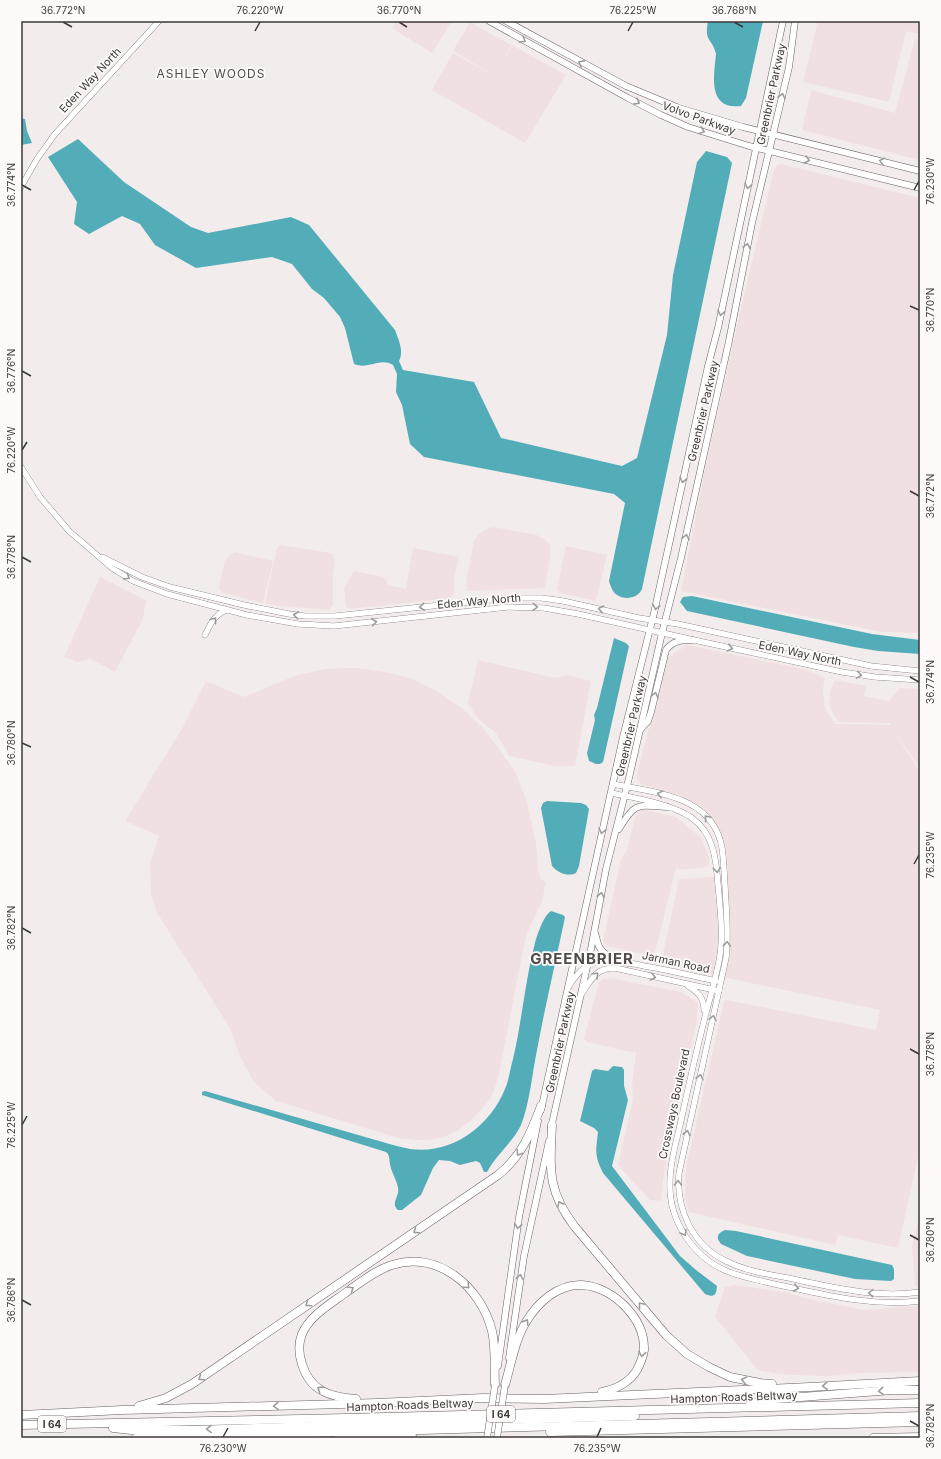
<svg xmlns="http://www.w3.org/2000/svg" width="941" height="1459" font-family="Inter,sans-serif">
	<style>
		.built { fill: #f1e0e2 }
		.water { fill: #53adb9 }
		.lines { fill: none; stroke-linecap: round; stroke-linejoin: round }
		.tertiary-casing { stroke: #676162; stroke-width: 6 }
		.secondary-casing { stroke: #676162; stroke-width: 7 }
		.motorway-casing { stroke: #676162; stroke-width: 9 }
		.tertiary { stroke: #fff; stroke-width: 5.5 }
		.secondary { stroke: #fff; stroke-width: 6 }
		.motorway { stroke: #fff; stroke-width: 8 }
		.secondary-bridge-casing { stroke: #676162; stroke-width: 7; stroke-linecap: butt }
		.secondary-bridge { stroke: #fff; stroke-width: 6 }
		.oneway { stroke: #9d9c9c }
		.ticks { fill: none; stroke: #3b3838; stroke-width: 1.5 }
		.labels { text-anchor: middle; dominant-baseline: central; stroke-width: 3.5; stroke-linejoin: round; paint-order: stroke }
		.shield { fill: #fefafa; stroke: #767272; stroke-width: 1 }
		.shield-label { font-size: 10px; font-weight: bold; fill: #3b3838 }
		.street-label { font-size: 11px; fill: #3b3838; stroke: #fefafa }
		.neighbourhood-label { font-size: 12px; letter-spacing: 1px; fill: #514b4c; stroke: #fefafa }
		.district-label { font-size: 15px; font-weight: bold; letter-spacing: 1px; fill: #514b4c; stroke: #fefafa }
		.neatline { fill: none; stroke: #3b3838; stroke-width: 1.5 }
		.ticks-label { font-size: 10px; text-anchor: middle; fill: #3b3838 }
	</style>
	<rect width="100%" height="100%" fill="#f3ecec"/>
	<g class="built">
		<path d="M397,21H452L432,53L392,28Z"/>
		<path d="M818,21H920V34L906,31L889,102L803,82Z"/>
		<path d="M470,22L511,45L502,62L512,45L566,75L525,143L432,90L453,53L495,76L453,51Z"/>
		<path d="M915,39L920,41L919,160L802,130L811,90L895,113Z"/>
		<path d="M781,164L920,198V633L881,632L681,591L706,465L739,317L774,169L776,166Z"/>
		<path d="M493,527L537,535L544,539L550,545V559L545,588L467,591L466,582L474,541L479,534L486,529Z"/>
		<path d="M280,545L331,553L335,562L333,574V605L329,610L279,606L265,603L277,548Z"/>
		<path d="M566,546L607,555L596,601L560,593L557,589Z"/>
		<path d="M413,548L459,557L454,579V593L451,598L350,609L346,607L344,588L354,571L384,577L388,585L406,589Z"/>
		<path d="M234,552L273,561L263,603L223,593L219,589L225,560Z"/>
		<path d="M100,577L146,600L143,619L115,672L89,658L87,660L77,662L64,657Z"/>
		<path d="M687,645L808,670L825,678L823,689L825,708L835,724L891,725L890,723L838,722L829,705L830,691L835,680L866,686L864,696L889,701L900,688L920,689V768L893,729L920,772V1148L898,1248L838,1235L835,1245L689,1212L685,1198L686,1167L724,1002L727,1000L876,1030L880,1010L661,964L679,879L728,876L726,853L720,831L707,812L699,805L676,794L640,784L636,778L667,658Z"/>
		<path d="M478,660L555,678L567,675L591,681L575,766H555L509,756L496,733L478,719L468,703Z"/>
		<path d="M343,668H357L391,673L412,679L436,691L463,709L485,730L515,771L527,802L536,843L539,875L542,880L546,882L542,902L527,933L523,950L499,1074L494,1090L490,1099L471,1121L455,1132L443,1137L428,1140H415L399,1138L276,1101L257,1085L251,1077L240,1056L230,1028L157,913L151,894L150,864L159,836L125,821L183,727L206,681L244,697L294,676L325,669Z"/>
		<path d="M642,809L676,817L701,838L710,859L707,867L683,870L677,868L675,871L657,945L653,956L607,946L603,941L621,859L627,850L635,817Z"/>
		<path d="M611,978L681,992L698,1003L697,1021L671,1136L663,1181L661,1201L650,1200L618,1165L633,1099L632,1086L636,1053L587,1042L584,1039L599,982L604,979Z"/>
		<path d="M920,1212V1285L915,1286L912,1247Z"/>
		<path d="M735,1285L790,1293L804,1298L864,1310L920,1306V1372L857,1373L830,1376L789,1375L762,1371L756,1368L715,1317L725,1287Z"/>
	</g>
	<g class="water">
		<path d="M708,21H763L746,98L741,106C707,110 714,76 716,54C712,37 704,43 708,21Z"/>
		<path d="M21,118L25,119L27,131L32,143L21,145Z"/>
		<path d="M78,139L124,182L191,227L208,233L291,217L309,225L395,330C399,341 404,351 399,361L403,370L474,382L501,438L622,466L637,458L667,335L673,275L697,162L706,151L727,157L732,163L642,589C637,600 620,601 613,591C611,588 610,584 609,581L625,503L614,494L424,457L410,444L402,405L396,392L397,374L393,365C380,357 369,370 354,364L345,328L340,317L324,298L312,289L292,264L272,257L196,268L155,245L140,224L122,216L89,234L74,224L77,202L48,157Z"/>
		<path d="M692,596L872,634L920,640V654L878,651L854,647L687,611L680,602L683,597Z"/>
		<path d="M614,638L626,643L629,646L603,762L600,764H596L589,761L587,753L595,720L594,715L597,708Z"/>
		<path d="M547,801L581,803L586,805L589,809L579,866L576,873C568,877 558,873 552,866L541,808L543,803Z"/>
		<path d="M551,911L563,915L565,917L564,922C555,965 545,1007 537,1050C532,1074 530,1102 521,1125C513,1142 496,1155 487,1172H484L480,1163L476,1161L460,1165L450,1161L439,1160L433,1168L421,1195L402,1210H398C392,1205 396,1200 398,1193C400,1184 391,1173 390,1164C389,1159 390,1155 386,1152L202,1095V1092L205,1091L393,1145C398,1146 404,1148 410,1149C452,1155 490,1126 505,1089C509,1080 510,1069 513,1059C522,1021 525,981 535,943C537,935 544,915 551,911Z"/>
		<path d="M613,1066L622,1067L624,1070V1086L628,1100L612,1166L680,1256L696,1270L717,1286C716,1295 715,1298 705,1294L603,1173C594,1155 596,1151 598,1132L594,1128L580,1121L592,1071L595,1069L608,1071Z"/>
		<path d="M725,1230L736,1231L892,1265L894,1269V1279L891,1281L855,1279L747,1256L721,1244C715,1237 718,1233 725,1230Z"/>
	</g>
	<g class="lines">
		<g class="tertiary-casing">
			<g id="tertiary">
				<path d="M21,187L37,159L55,134L159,21"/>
				<path d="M21,467L40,497L69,531L112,568L133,581L167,594L247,615L298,624L334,626L508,607L544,608L578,614L703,642L842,672L875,677L920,680"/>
				<path d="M102,557L142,577L170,587L244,605L289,614L305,616H335L509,598H542L563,601L639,618L678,624L871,666L920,671"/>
				<path d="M205,635C211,623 214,615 227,610"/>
				<path d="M613,784C655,793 713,795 722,848C724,860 724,873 725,885C726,909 729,933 726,958L679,1173C676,1209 692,1245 726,1261C749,1273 777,1275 802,1281C841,1289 880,1298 920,1292"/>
				<path d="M611,793C635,798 672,804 692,818C714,834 716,859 718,884C720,909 724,936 719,961C715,981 709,1001 704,1021C696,1053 689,1084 682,1116C678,1137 670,1159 670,1181C668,1220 693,1258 729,1272C744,1278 759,1280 774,1284C822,1294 870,1307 920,1301"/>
				<path d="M569,986C576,975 583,966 596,962C612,958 629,963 644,966C669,970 692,976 716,981"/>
				<path d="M688,986C698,992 704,998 704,1010"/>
				<path d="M581,995C591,980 595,968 615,968L719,991"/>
			</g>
		</g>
		<g class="secondary-casing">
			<g id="secondary">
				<path d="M489,21L628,98L661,115L688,127L749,146L920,188"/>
				<path d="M506,21L626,86L679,108L743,127L920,171"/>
				<path d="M641,729L648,721L651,712L666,650C672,641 682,640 692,640"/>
				<path d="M619,829C635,802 637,805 667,807"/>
				<path d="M595,933C597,938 597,944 600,948C605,957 619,960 628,963"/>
				<path d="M541,1110L623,737L654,613L708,366L718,328L783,21"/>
				<path d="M551,1128L591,949L606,869L629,778L662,633L681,558L729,341L752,223L789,67L795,21"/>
				<path d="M509,1358L524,1256L549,1141"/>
				<path d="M498,1366L519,1217L538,1121"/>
			</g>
		</g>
		<g class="motorway-casing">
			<g id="motorway">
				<path d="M552,1125C550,1169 547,1191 575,1227L666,1335L687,1354L709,1367L730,1377L760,1383L772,1384"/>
				<path d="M505,1385C511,1364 515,1340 526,1322C538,1302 558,1284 582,1285C613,1287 645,1318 644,1350C643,1357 640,1364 637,1370C629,1383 616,1389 602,1392"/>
				<path d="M356,1399C330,1397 310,1391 302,1364C299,1355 298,1344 302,1334C310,1315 332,1303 348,1291C361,1282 376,1270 392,1265C438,1250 481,1287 492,1331C496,1348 494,1368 495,1385"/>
				<path d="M750,1405L762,1400L892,1390H920"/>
				<path d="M139,1406L166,1398L192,1384L498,1175C521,1157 531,1133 541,1106"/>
				<path d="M21,1415L122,1410L377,1403L483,1398L544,1399L810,1387L920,1381"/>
				<path d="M21,1425L346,1418L920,1403"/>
				<path d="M113,1428L131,1430H191L635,1416"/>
				<path d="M550,1432L920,1422"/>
				<path d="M136,1438L920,1416"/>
				<path d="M339,1438L412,1436"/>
				<path d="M873,1438L920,1437"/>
			</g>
		</g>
		<use href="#tertiary" class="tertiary"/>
		<use href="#secondary" class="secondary"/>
		<use href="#motorway" class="motorway"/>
		<g class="secondary-bridge-casing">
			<g id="secondary-bridge">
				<path d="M487,1438L495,1385"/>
				<path d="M497,1438L505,1385"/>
			</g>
		</g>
		<use href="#secondary-bridge" class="secondary-bridge"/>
	</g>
	<defs><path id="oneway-chevron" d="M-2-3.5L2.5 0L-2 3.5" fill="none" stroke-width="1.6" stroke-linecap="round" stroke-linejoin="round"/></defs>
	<g class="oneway">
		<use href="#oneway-chevron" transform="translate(523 40) rotate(29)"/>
		<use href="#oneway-chevron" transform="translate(581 63) rotate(-151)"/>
		<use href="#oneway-chevron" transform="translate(782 96) rotate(-77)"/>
		<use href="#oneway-chevron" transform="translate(637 102) rotate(28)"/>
		<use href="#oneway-chevron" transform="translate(702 131) rotate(20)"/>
		<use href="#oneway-chevron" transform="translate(807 160) rotate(14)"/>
		<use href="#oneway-chevron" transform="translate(882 161) rotate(-166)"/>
		<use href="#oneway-chevron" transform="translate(748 186) rotate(102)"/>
		<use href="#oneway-chevron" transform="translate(747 246) rotate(-78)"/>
		<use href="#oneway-chevron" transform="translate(721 313) rotate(101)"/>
		<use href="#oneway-chevron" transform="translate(683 480) rotate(102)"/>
		<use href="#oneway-chevron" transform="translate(686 537) rotate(-78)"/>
		<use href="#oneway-chevron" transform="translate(127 577) rotate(31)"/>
		<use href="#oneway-chevron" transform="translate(422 607) rotate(174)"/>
		<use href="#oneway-chevron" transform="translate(535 607) rotate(4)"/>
		<use href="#oneway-chevron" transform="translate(656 607) rotate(102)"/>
		<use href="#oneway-chevron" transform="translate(601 609) rotate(-167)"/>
		<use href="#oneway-chevron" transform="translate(296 615) rotate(-173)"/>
		<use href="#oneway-chevron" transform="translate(214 620) rotate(-52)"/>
		<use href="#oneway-chevron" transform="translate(374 622) rotate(-7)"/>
		<use href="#oneway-chevron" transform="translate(730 648) rotate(12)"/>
		<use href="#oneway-chevron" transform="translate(859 675) rotate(9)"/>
		<use href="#oneway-chevron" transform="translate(655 695) rotate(-77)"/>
		<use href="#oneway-chevron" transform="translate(660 794) rotate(-168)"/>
		<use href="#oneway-chevron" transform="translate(707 818) rotate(-131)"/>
		<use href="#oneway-chevron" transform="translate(602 831) rotate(103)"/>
		<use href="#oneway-chevron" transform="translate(717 870) rotate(84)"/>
		<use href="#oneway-chevron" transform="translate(601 895) rotate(-79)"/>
		<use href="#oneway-chevron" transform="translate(727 944) rotate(-88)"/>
		<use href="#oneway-chevron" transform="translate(596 975) rotate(-43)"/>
		<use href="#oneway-chevron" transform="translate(653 977) rotate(13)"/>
		<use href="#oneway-chevron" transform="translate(713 1018) rotate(-77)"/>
		<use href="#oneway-chevron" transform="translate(700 1077) rotate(-77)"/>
		<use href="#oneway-chevron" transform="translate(687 1133) rotate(-77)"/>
		<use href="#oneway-chevron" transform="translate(519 1153) rotate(124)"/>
		<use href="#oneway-chevron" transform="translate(678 1183) rotate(-90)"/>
		<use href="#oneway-chevron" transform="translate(560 1204) rotate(-116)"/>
		<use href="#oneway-chevron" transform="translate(518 1226) rotate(99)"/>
		<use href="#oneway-chevron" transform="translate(416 1231) rotate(146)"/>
		<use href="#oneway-chevron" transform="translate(684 1233) rotate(59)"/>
		<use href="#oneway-chevron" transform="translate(520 1277) rotate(-81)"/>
		<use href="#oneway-chevron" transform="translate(467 1286) rotate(46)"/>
		<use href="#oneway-chevron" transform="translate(796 1288) rotate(13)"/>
		<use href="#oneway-chevron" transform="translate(351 1289) rotate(-35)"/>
		<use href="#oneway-chevron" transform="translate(871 1293) rotate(-176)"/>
		<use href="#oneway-chevron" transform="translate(308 1304) rotate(146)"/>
		<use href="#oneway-chevron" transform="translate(641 1305) rotate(-130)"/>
		<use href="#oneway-chevron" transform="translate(526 1322) rotate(-59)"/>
		<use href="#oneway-chevron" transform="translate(642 1354) rotate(100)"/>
		<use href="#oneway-chevron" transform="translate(201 1378) rotate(146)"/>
		<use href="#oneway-chevron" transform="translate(744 1380) rotate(-168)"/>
		<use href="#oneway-chevron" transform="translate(825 1386) rotate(176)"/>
		<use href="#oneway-chevron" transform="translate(320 1389) rotate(-147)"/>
		<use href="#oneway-chevron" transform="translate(881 1391) rotate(175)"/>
		<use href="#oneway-chevron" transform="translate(276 1406) rotate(178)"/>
		<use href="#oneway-chevron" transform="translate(209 1429) rotate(178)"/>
	</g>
	<path class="ticks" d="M63,22L72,27M399,22L407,27M734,22L743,27M255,31L260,22M628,31L633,22M22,185L31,190M914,190L919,181M910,306L919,310M22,371L31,376M22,450L27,442M910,491L919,496M22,557L31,562M910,677L919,682M22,743L31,747M914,864L919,855M22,928L31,933M910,1049L919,1054M22,1125L27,1116M910,1235L919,1240M22,1300L31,1305M910,1421L919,1426M223,1437L228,1428M597,1437L601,1428"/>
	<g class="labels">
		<g class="shield">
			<rect x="487" y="1406" width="28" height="16" rx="3"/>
			<rect x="38" y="1416" width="28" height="16" rx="3"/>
		</g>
		<g class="shield-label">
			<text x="501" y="1414">I 64</text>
			<text x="52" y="1424">I 64</text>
		</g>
		<g class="street-label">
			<text transform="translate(90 80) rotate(-47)">Eden Way North</text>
			<text transform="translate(771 94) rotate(-78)">Greenbrier Parkway</text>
			<text transform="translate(699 118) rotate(20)">Volvo Parkway</text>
			<text transform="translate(703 411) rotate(-77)">Greenbrier Parkway</text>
			<text transform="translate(479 601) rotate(-5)">Eden Way North</text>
			<text transform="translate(800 653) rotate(12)">Eden Way North</text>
			<text transform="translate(631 726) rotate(-77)">Greenbrier Parkway</text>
			<text transform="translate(676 962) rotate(12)">Jarman Road</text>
			<text transform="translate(560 1042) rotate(-78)">Greenbrier Parkway</text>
			<text transform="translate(674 1104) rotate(-78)">Crossways Boulevard</text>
			<text transform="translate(734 1397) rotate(-2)">Hampton Roads Beltway</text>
			<text transform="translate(410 1405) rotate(-2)">Hampton Roads Beltway</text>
		</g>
		<g class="neighbourhood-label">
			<text x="211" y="73">ASHLEY WOODS</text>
		</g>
		<g class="district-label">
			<text x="582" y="958">GREENBRIER</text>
		</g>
	</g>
	<rect width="941" height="1459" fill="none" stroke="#fefafa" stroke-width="44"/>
	<rect x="22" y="22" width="897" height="1415" class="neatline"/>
	<g class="ticks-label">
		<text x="63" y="14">36.772°N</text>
		<text x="260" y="14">76.220°W</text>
		<text x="399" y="14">36.770°N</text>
		<text x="633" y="14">76.225°W</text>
		<text x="734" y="14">36.768°N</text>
		<text transform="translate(930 181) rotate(-90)" y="4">76.230°W</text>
		<text transform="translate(11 185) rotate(-90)" y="4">36.774°N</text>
		<text transform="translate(930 310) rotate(-90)" y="4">36.770°N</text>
		<text transform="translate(11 371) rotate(-90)" y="4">36.776°N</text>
		<text transform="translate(11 450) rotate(-90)" y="4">76.220°W</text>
		<text transform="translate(930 496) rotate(-90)" y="4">36.772°N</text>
		<text transform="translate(11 557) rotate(-90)" y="4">36.778°N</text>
		<text transform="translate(930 682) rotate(-90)" y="4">36.774°N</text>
		<text transform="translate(11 743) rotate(-90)" y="4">36.780°N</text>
		<text transform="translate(930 855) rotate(-90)" y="4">76.235°W</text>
		<text transform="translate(11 928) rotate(-90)" y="4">36.782°N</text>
		<text transform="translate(930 1054) rotate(-90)" y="4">36.778°N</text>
		<text transform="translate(11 1125) rotate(-90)" y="4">76.225°W</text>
		<text transform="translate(930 1240) rotate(-90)" y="4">36.780°N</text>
		<text transform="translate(11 1300) rotate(-90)" y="4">36.786°N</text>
		<text transform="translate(930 1426) rotate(-90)" y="4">36.782°N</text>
		<text x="223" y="1452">76.230°W</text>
		<text x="597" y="1452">76.235°W</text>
	</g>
</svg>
